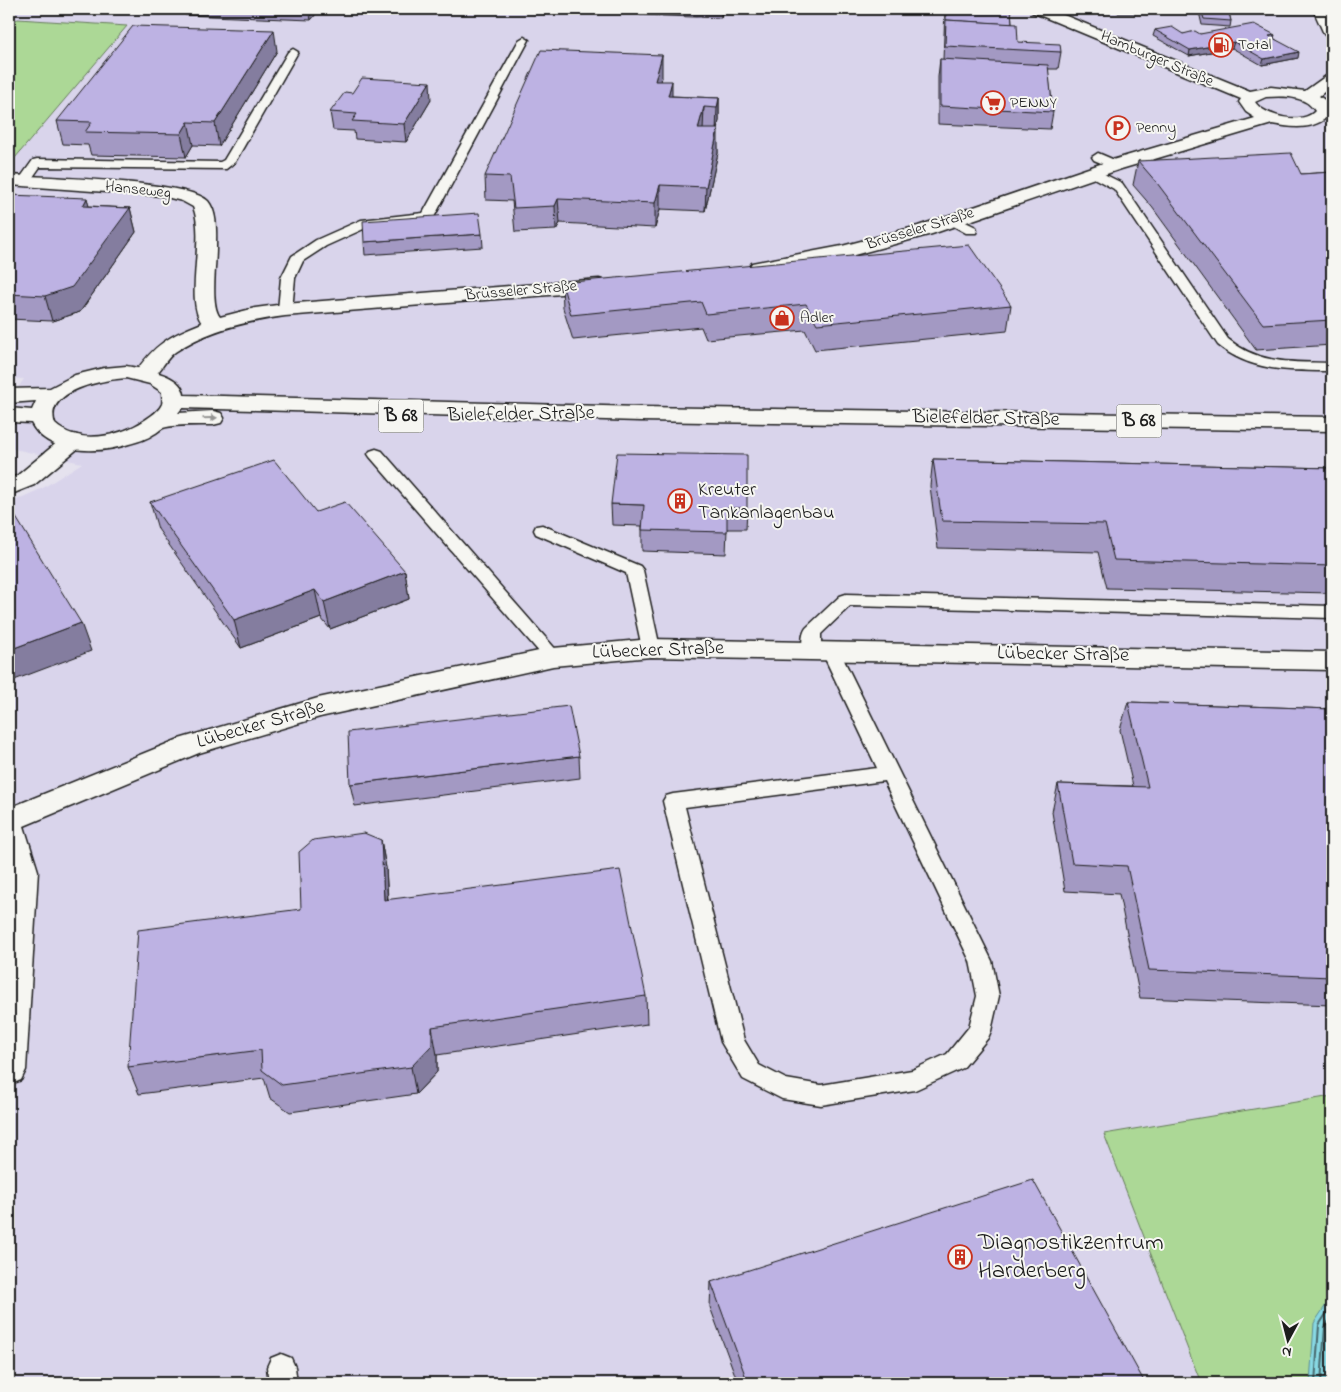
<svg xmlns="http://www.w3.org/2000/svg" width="1341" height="1392" font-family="'Indie Flower',sans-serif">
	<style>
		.built { fill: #d9d4eb }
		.green { fill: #acd896; stroke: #647a59 }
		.water { fill: #88d8e3; stroke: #5d8d93 }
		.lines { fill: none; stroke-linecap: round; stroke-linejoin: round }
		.shore { stroke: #47676c; stroke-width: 2 }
		.lane-casing { stroke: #1c1c1c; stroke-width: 3 }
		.street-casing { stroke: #1c1c1c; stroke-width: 3 }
		.secondary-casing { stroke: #1c1c1c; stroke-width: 3 }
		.primary-casing { stroke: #1c1c1c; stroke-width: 3 }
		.lane { fill: #f6f6f2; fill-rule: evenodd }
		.street { fill: #f6f6f2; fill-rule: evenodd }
		.secondary { fill: #f6f6f2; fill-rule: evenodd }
		.primary { fill: #f6f6f2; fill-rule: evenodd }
		.wall { fill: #a399c3; stroke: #1c1c1c }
		.shaded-wall { fill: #847d9f; stroke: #1c1c1c }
		.building { fill: #bdb2e3; stroke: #1c1c1c }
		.oneway { fill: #949492 }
		.labels { text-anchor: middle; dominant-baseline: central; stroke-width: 4; stroke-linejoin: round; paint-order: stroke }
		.far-poi-label { font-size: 16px; fill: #1c1c1c; stroke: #f6f6f2; text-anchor: start }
		.far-street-label { font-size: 16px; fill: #1c1c1c; stroke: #f6f6f2 }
		.shield { fill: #f6f6f2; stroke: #5d5d5c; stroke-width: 1 }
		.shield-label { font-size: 19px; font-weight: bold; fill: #1c1c1c }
		.street-label { font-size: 20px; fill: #1c1c1c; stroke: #f6f6f2 }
		.poi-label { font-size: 20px; fill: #1c1c1c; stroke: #f6f6f2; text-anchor: start }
		.near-poi-label { font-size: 24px; fill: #1c1c1c; stroke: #f6f6f2; text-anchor: start }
	</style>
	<rect width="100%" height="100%" fill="#e5e2ee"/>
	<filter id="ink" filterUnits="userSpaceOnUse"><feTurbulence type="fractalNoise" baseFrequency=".02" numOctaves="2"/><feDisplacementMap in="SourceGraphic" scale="10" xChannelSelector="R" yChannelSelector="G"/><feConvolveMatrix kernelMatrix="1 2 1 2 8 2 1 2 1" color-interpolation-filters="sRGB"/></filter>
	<g filter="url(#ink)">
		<path class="built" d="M9,9H1332V1096L1105,1134L1201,1383H9V503L43,488L82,463L9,448V401L24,379L9,378V165L126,26L18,19L9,23Z"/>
		<g class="green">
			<path d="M18,19L127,26L9,165V23Z"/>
			<path d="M1332,1096V1383H1201L1104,1134Z"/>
		</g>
		<path class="water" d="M1332,1296V1383H1310L1314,1323Z"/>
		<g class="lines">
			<g class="shore">
				<path d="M1315,1383L1319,1325L1332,1305"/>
				<path d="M1321,1383L1325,1327L1332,1316"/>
			</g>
			<g class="lane-casing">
				<g id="lane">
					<path d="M524,37L529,40L433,219L368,227L326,246L303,261L295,278L292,310L285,314L280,313L278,310L281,278L292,256L316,240L361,220L423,213L519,40Z"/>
					<path d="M293,49L298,52L235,162L226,169L40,167L28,184H20L18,181L33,160L37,159L220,162L224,160L288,52Z"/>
					<path d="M1098,153L1119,162L1121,165L1115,169L1094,160L1092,157Z"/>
					<path d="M1094,169L1122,183L1228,339C1260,365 1293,362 1332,363V371C1292,371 1251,372 1218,345L1114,189L1090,176L1088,173Z"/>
					<path d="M953,216L976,227L977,230L976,233H966L948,223L947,220Z"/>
					<path d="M376,449L382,451L559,653L562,657L559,661L553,663L547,661L370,457L368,454L370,451Z"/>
					<path d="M542,525L640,566L643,570L660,648L657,652L651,654L645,652L642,648L626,573L536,534L534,530L536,526Z"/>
					<path d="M846,594L1332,606V618L850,606L821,634V649L818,653L812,655L806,653C801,647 801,635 806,628L840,596Z"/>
					<path d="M830,644L836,646L839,650L992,961L999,996L991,1031L988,1038L963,1068L915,1090L821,1105L782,1099L743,1079L721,1042L663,801L666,796L673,794L877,768L821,650L824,646ZM884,781L970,961L977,996L969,1027L947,1054L912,1070L821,1085L786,1079L759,1065L744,1040L685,807Z"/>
					<path d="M281,1354L291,1358L295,1367L297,1383H269L267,1367L271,1358Z"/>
				</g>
			</g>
			<g class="street-casing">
				<g id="street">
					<path d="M1030,9H1049L1250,91L1271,87L1305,91L1326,76L1332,74V86L1319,96L1326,101L1332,111C1319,131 1293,128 1272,124L1121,169L932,234L843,258L759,273L752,271L749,267L752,263L842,246L918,226L1109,161L1255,118L1246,112L1239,102L1241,99L1032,12ZM1266,97C1283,96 1305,95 1315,111C1303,125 1265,117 1255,102Z"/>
					<path d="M1313,9H1327L1332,19V39L1327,37L1324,34Z"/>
					<path d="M9,175C43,177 190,181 208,201C218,213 216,234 216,249C216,265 210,306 220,317L255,308L285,304L599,279L606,281L609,285L606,289L599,291L285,316C247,321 207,330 175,352C160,363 159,384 137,379L134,374C155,344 169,336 202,323C184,299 206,239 193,207L182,201L162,196L9,185Z"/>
					<path d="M651,639L1332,652V670L651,657L553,666L320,717L199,753L24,826L38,871L26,1070L21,1080L9,1085V808L179,739L318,698L553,648Z"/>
				</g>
			</g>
			<g class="secondary-casing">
				<path id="secondary" d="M73,434L81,436L84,441L81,446L34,485L9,495V479L18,475L65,436Z"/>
			</g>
			<g class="primary-casing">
				<path id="primary" d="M126,366C142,369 182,373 184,395L640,407L1332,417V431L640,421L182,408L178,413L213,411L221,413L224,418L221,423L213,425C201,425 173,424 163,428C160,429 157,433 154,434C147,439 137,442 129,444C100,454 47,455 31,423L9,422V408L32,410L36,401L9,403V389L50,388L75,375L104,368ZM126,378L150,384L162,392C162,396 163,401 162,404C159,411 151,416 145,420C121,436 79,446 55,424C43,390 103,380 126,378Z"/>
			</g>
			<use href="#lane" class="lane"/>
			<use href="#street" class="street"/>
			<use href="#secondary" class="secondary"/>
			<use href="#primary" class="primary"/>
		</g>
		<g class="wall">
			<path d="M184,9H320L311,20L185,15Z"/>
			<path d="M386,9H453L450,13L386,10Z"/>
			<path d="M640,9H723L721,18L640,15Z"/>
			<path d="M945,9H1011L1012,24L1018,42L1061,52L1058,69H1048L1053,112L1050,129L938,124V77L940,59L943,60Z"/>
			<path d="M1115,9H1168L1167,13H1118Z"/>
			<path d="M1200,9H1228L1231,21L1230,27L1202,25L1199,12Z"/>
			<path d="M1155,30L1183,34L1275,35L1274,38L1298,58L1262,65L1232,48L1189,56L1153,36Z"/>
			<path d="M277,51L219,146L193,145L186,157L91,155L88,145L63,144L57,121Z"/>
			<path d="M662,77L661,81L672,96L719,98V121L717,129L718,153L705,211L660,209L655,228L560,223L556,230L515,232L512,201L486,200L485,176Z"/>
			<path d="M431,100L406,142L355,139L354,131L333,130L330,112Z"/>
			<path d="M1138,161L1301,174L1332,172V345L1256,350L1152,207L1133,185Z"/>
			<path d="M9,195L89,206L130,208L136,232L80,312L52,321L9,319Z"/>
			<path d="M482,234L483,247L365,255L364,242Z"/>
			<path d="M562,283L1011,305L1007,331L815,350L805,330L706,339L701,327L573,340L563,308Z"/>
			<path d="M933,459L1332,468V593L1107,588L1098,552L938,548L930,486Z"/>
			<path d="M150,502L316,512L405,571L409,599L330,629L321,618L241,648L158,529Z"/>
			<path d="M611,504L747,508L746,529H727L726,554L642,551V526L612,525Z"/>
			<path d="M1128,702L1332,709V1005L1140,998L1119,894L1065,891L1052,812L1058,784L1133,786L1120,730Z"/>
			<path d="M579,756L580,778L355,806L350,784Z"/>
			<path d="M381,840L386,868L388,899L646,996L647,1024L437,1055V1072L416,1094L290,1112L270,1098L264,1078L139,1094L128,1067L301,909Z"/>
			<path d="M711,1282L1145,1383H738L710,1307Z"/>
		</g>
		<g class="shaded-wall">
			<path d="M309,9H320L311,20Z"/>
			<path d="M721,9H723L721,18Z"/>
			<path d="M274,30L277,51L219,146L215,123Z"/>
			<path d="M1234,42L1232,48L1189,56L1190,50Z"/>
			<path d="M1299,52L1298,58L1262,65L1264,59Z"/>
			<path d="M662,55V77L655,103V81Z"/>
			<path d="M672,81V104L668,96Z"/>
			<path d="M430,82L431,100L406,142L404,124Z"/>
			<path d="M719,98V121L716,131L717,108Z"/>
			<path d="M704,107L703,130L698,129Z"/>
			<path d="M188,122L193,145L186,157L181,134Z"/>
			<path d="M718,129V153L705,211L706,187Z"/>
			<path d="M660,185V209L655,228V203Z"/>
			<path d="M87,198L93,223L83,206Z"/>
			<path d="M558,199L560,223L556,230L555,206Z"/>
			<path d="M130,208L136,232L80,312L52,321L45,296Z"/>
			<path d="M405,571L409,599L330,629L324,602Z"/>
			<path d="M315,590L321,618L241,648L234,620Z"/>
			<path d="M81,623L91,651L9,682V650Z"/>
			<path d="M381,840L386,868L389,928L384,900Z"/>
			<path d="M432,1027L437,1055V1072L416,1094L411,1067Z"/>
		</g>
		<g class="building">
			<path d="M946,9H1011L1012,24L946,20Z"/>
			<path d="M1201,9H1228L1231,21L1204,19Z"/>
			<path d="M946,20L1017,24L1018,42L1060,44L1061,52L945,46Z"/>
			<path d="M1254,24L1275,35L1269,36L1299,52L1264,59L1234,42L1190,50L1155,30L1172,27L1183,34L1195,31L1200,34Z"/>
			<path d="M133,26L274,30L215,123L188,122L181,134L85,132L92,122L57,121Z"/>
			<path d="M541,50L662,55L655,81H672L668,96L719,98L717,108L704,107L698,129H718L706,187L660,185L655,203L558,199L555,206L514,208L510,177L485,176Z"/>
			<path d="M940,59L1048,65L1053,112L940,106Z"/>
			<path d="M362,78L430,82L404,124L352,121L357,114L330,112L345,92L352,93Z"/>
			<path d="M1291,153L1301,174L1332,172V320L1263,324L1157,183L1138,161Z"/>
			<path d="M9,195L87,198L83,206L130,208L72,287L45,296L9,294Z"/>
			<path d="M479,213L482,234L364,242L363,221Z"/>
			<path d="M969,245L1011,305L817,324L806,304L706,314L701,302L571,315L562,283Z"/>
			<path d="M617,453L747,455V508H727V532L642,530L644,505L611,504Z"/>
			<path d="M933,459L1332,468V566L1114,560L1105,524L942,521Z"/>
			<path d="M274,460L316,512L345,502L405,571L324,602L315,590L234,620L150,502Z"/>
			<path d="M9,506L81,623L9,650Z"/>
			<path d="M1128,702L1332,709V977L1149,970L1127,866L1072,863L1058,784L1148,787Z"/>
			<path d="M569,706L579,756L350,784L348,732Z"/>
			<path d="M364,833L381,840L384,900L620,870L646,996L432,1027V1045L411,1067L282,1085L262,1070L261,1050L128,1067L138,930L301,909L299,852L313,840Z"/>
			<path d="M1033,1180L1145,1383H748L711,1282Z"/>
		</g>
		<defs><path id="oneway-solid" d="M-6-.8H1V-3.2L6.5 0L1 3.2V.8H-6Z" transform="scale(1.25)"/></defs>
		<use class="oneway" href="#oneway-solid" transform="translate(210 418) rotate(-2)"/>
	</g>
	<defs>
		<g id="fuel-ring" transform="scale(1.25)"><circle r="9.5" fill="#f6f6f2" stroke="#c8321e" stroke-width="1.5"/><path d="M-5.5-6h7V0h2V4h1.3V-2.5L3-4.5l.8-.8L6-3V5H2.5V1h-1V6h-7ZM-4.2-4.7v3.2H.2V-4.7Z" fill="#c8321e"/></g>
		<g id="supermarket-ring" transform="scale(1.25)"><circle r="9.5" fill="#f6f6f2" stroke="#c8321e" stroke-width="1.5"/><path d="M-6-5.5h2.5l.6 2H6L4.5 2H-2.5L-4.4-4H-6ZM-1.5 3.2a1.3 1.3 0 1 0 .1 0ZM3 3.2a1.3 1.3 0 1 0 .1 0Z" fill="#c8321e"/></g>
		<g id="parking-ring" transform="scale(1.25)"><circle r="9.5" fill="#f6f6f2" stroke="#c8321e" stroke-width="1.5"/><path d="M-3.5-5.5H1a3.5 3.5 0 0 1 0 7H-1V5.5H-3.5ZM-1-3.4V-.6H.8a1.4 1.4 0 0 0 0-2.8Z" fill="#c8321e"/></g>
		<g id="shop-ring" transform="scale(1.25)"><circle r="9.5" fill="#f6f6f2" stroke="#c8321e" stroke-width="1.5"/><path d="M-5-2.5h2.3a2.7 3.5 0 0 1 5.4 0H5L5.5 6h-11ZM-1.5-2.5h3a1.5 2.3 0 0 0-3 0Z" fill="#c8321e"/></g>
		<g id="building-ring" transform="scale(1.25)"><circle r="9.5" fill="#f6f6f2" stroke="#c8321e" stroke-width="1.5"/><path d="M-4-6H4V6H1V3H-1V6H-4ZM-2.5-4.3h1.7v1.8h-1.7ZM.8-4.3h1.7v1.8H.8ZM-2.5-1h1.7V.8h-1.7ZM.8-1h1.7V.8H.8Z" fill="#c8321e"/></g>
	</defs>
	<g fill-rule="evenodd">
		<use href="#fuel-ring" x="1221" y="45"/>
		<use href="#supermarket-ring" x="993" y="103"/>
		<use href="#parking-ring" x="1118" y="128"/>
		<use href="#shop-ring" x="782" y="318"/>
		<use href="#building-ring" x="680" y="501"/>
		<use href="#building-ring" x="960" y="1257"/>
	</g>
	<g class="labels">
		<g class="far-poi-label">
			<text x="1238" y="45">Total</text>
			<text x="1010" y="103">PENNY</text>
			<text x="1136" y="128">Penny</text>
			<text x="800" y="318">Adler</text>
		</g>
		<g class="far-street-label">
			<text transform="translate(1157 59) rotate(23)">Hamburger Straße</text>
			<text transform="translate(138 190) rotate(6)">Hanseweg</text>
			<text transform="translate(920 229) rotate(-17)">Brüsseler Straße</text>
			<text transform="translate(521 291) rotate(-5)">Brüsseler Straße</text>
		</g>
		<g class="shield">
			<rect x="378.5" y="399.5" width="45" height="33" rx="4"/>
			<rect x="1116.5" y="404.5" width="45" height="33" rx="4"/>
		</g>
		<g class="shield-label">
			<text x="401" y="416">B 68</text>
			<text x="1139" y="421">B 68</text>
		</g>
		<g class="street-label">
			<text transform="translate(521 415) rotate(-1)">Bielefelder Straße</text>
			<text transform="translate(986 419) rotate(1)">Bielefelder Straße</text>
			<text transform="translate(658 651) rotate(-2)">Lübecker Straße</text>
			<text transform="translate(1063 655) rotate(1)">Lübecker Straße</text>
			<text transform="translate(261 725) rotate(-16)">Lübecker Straße</text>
		</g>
		<g class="poi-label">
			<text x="698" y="490">Kreuter<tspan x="698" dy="23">Tankanlagenbau</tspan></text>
		</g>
		<g class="near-poi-label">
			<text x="978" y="1243">Diagnostikzentrum<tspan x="978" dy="28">Harderberg</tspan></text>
		</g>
	</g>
	<rect width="1341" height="1392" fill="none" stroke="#f6f6f2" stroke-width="30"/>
	<rect x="15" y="15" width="1311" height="1362" fill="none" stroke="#1c1c1c" stroke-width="2" filter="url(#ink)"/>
	<g transform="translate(1288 1340) rotate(187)" stroke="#f6f6f2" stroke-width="4" paint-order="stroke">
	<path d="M0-4L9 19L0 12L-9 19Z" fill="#1c1c1c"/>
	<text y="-8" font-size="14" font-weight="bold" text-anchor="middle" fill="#1c1c1c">N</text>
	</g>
</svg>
